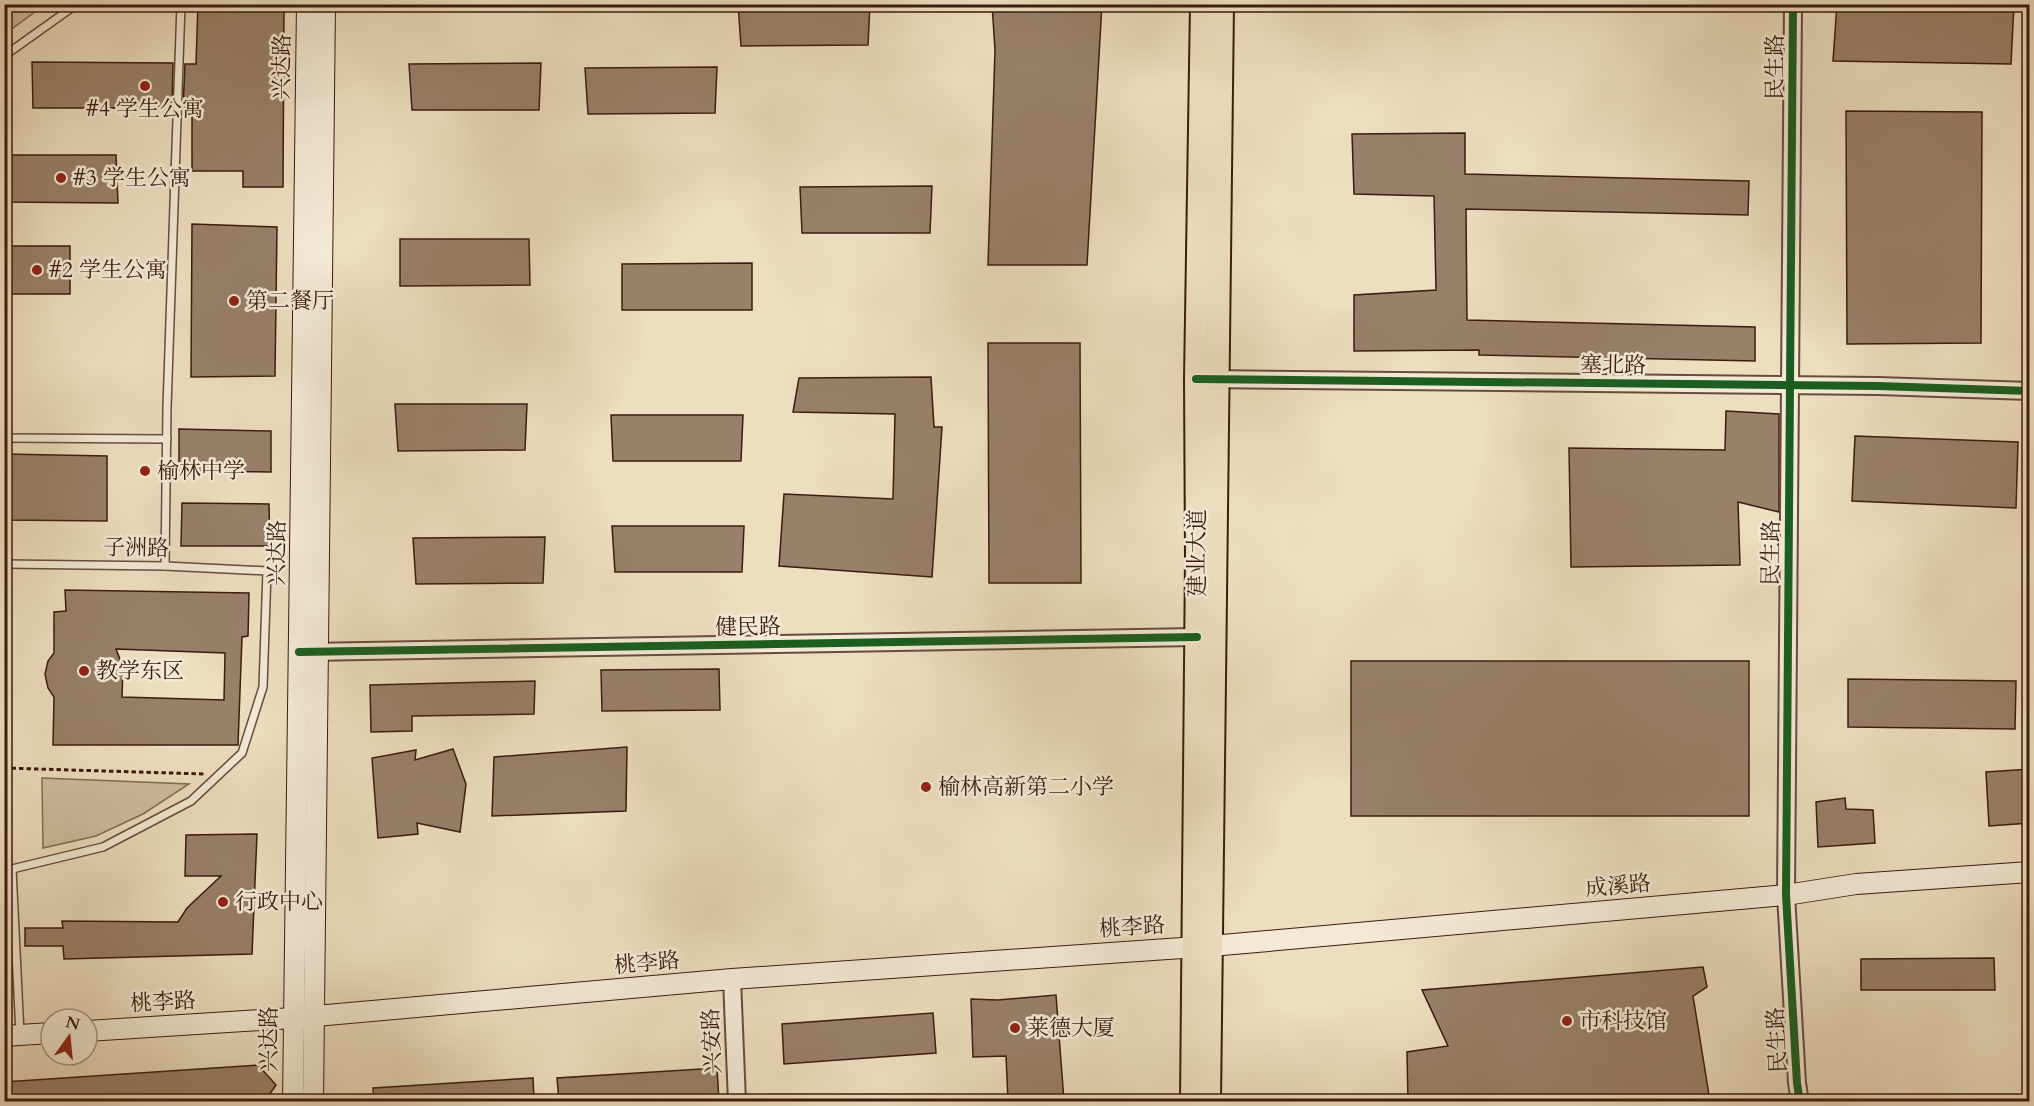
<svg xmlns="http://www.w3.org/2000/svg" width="2034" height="1106" font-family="Cardo,'Noto Serif SC',serif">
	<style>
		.green { fill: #cfbda2; stroke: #866c58; stroke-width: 1.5 }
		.building { fill: #98806b; stroke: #3c1b0f; stroke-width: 1.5; fill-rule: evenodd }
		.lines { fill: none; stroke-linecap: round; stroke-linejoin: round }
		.service-casing { stroke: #684c3b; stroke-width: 10 }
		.tertiary-casing { stroke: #684c3b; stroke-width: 20 }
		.secondary-casing { stroke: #3c1b0f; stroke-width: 22 }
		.primary-casing { stroke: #3c1b0f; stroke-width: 26 }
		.path { stroke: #3c1b0f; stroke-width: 3; stroke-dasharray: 4.5 3; stroke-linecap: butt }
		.service { stroke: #f3ead6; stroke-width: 7 }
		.tertiary { stroke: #f3ead6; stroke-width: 16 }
		.secondary { stroke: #f3ead6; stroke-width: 20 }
		.primary { stroke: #eddec0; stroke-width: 22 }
		.cycleway-casing { stroke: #f3ead6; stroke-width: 11 }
		.cycleway { stroke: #1b5e20; stroke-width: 8 }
		.poi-dot { fill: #8f2418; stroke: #f3ead6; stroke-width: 2 }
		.labels { text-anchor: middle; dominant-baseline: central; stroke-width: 5; stroke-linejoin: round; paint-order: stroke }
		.street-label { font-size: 22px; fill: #3c1b0f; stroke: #f3ead6 }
		.poi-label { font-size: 22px; fill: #3c1b0f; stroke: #f3ead6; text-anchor: start }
	</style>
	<rect width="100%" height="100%" fill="#eddec0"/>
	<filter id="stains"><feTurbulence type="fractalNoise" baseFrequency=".00333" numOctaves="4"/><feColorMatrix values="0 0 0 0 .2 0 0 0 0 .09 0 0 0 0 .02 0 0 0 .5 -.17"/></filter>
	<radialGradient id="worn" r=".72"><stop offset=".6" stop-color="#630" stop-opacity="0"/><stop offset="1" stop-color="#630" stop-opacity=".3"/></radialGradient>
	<g class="green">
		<path d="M5,4H44V5L5,34Z"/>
		<path d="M42,778L189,784L143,814L96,836L43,848Z"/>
	</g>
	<g class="building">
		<path d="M198,4H284L283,187H243V171H192V108H183L185,64H196Z"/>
		<path d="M738,4H870L868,45L741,46Z"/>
		<path d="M992,4H1102L1087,265H988L995,50Z"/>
		<path d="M1837,4H2014L2011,64L1833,61Z"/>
		<path d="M32,62L173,63L172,108H33Z"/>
		<path d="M541,63L539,110H412L409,64Z"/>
		<path d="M717,67L715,113L588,114L585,68Z"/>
		<path d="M1846,111L1982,112L1981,343L1847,344Z"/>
		<path d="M1465,133V174L1749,181L1748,215L1466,209L1467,320L1755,327V361L1479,355V350L1354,351V295L1436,290L1434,196L1354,194L1352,134Z"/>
		<path d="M4,155H116L118,203L4,202Z"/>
		<path d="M932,186L930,233H802L800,187Z"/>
		<path d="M192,224L277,227L275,376L191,377Z"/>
		<path d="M400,239H529L530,285L400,286Z"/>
		<rect x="4" y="246" width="66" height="48"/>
		<path d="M752,263V310H622V264Z"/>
		<path d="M988,343H1080L1081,583H989Z"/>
		<path d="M931,377L934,427H942L932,577L779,566L784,494L893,499L895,414L793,412L799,378Z"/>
		<path d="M395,404H527L525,450L398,451Z"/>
		<path d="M1726,411L1779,414V512L1738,502L1740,565L1571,567L1569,448L1725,450Z"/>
		<path d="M611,415H743L741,461H613Z"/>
		<path d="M179,429L271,431V472L179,471Z"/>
		<path d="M1855,436L2018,442L2016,508L1852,501Z"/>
		<path d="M4,454L107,456V521L4,520Z"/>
		<path d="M182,503L269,504L270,546H181Z"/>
		<path d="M612,526H744L742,572H615Z"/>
		<path d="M545,537L543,583L416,584L413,538Z"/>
		<path d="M65,590L249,593L248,636L242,637L238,745H53L54,697L48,688L45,674L48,661L54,653V612L66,611ZM116,649L225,653L224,700L122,697L123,667Z"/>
		<rect x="1351" y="661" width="398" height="155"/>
		<path d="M719,669L720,710L602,711L601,670Z"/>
		<path d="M1848,679L2016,681L2015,729L1848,727Z"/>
		<path d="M535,681L534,714L412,716V731L371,732L370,685Z"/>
		<path d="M627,747L626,811L492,816L494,757Z"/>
		<path d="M453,749L466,784L460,832L417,823L418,834L378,838L372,758L416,750L415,760Z"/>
		<path d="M2030,769V823L1989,826L1986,772Z"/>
		<path d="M1845,798L1846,809L1873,810L1875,843L1818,847L1816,802Z"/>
		<path d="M257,834L252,954L64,959L63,946H25V928H63L62,921L178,922L187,908L221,876H185L186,835Z"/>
		<path d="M1994,958L1995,990H1861V959Z"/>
		<path d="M1703,967L1707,987L1693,996L1710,1101H1408L1407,1052L1448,1046L1422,990Z"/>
		<path d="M1056,995L1064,1101H1008L1006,1056L973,1057L971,999L998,1000Z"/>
		<path d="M933,1013L936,1053L784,1064L782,1024Z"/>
		<path d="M258,1065L276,1085L265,1101H4V1082Z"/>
		<path d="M717,1068L719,1101H559L557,1078Z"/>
		<path d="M533,1078L534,1101H374L373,1088Z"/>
	</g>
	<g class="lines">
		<g class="service-casing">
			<g id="service">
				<path d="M4,56L77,4"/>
				<path d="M4,438L167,439"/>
				<path d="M4,564L165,566L267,571L263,687L242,753L191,801L103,847L12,869H4"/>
				<path d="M165,566L167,407L181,4"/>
				<path d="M12,869L20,1034"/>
			</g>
		</g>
		<g class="tertiary-casing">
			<g id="tertiary">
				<path d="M1793,4L1786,895L1797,1083L1800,1102"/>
				<path d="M1206,379L1878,386L2030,391"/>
				<path d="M307,652L1197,637"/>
				<path d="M732,979L737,1102"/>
			</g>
		</g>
		<g class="secondary-casing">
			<g id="secondary">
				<path d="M87,1031L293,1018L732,979L1211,946L1786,895L1856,884L2030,872"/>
				<path d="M4,1036L51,1033"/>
				<path d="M293,1102L307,4"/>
				<path d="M313,1102L325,4"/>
			</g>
		</g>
		<g class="primary-casing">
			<g id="primary">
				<path d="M1192,1102L1197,557L1196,379L1202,4"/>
				<path d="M1209,1102L1222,4"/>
			</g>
		</g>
		<path class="path" d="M4,768L204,774"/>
		<use href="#service" class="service"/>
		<use href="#tertiary" class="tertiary"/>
		<use href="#secondary" class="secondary"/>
		<use href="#primary" class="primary"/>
		<g class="cycleway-casing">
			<g id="cycleway">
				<path d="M1793,4L1786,895L1797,1083L1800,1102"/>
				<path d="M1196,379L1878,386L2030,391"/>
				<path d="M299,652L1197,637"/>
			</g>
		</g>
		<use href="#cycleway" class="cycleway"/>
	</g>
	<g class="poi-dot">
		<circle cx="145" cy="86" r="6"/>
		<circle cx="61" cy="178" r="6"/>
		<circle cx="37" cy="270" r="6"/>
		<circle cx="234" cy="301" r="6"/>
		<circle cx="145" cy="471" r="6"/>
		<circle cx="84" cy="671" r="6"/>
		<circle cx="926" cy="787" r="6"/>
		<circle cx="223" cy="902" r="6"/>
		<circle cx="1567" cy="1021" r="6"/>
		<circle cx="1015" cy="1028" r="6"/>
	</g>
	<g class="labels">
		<g class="street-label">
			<text transform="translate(282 67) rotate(-89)">兴达路</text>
			<text transform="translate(1775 67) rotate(-90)">民生路</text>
			<text transform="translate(1613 365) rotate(1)">塞北路</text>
			<text transform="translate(136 548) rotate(1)">子洲路</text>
			<text transform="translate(277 553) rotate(-89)">兴达路</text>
			<text transform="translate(1197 553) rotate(-90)">建业大道</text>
			<text transform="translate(1771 553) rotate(-89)">民生路</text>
			<text transform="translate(748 627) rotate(-1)">健民路</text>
			<text transform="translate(1618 886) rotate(-5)">成溪路</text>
			<text transform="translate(1132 927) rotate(-4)">桃李路</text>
			<text transform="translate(647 963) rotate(-5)">桃李路</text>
			<text transform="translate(163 1002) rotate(-3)">桃李路</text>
			<text transform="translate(269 1039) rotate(-90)">兴达路</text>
			<text transform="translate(1777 1040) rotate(-93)">民生路</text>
			<text transform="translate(712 1041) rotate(-92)">兴安路</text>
		</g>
		<g class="poi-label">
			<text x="145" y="109" text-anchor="middle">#4 学生公寓</text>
			<text x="73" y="178">#3 学生公寓</text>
			<text x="49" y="270">#2 学生公寓</text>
			<text x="246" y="301">第二餐厅</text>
			<text x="157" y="471">榆林中学</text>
			<text x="96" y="671">教学东区</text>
			<text x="938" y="787">榆林高新第二小学</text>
			<text x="235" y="902">行政中心</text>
			<text x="1579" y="1021">市科技馆</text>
			<text x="1027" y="1028">莱德大厦</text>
		</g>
	</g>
	<rect width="2034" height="1106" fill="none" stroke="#eddec0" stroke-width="24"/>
	<rect x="6" y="6" width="2022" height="1094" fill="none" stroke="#3c1b0f" stroke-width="3"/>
	<rect x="12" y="12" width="2010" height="1082" fill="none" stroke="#3c1b0f" stroke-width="1.5"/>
	<g transform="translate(69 1037) rotate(15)"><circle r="28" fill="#f3ead6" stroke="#aa9786" stroke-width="1.5"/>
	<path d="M0-4.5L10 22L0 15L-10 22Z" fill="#8f2418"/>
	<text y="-9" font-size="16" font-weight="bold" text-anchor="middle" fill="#3c1b0f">N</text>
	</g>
	<rect width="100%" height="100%" filter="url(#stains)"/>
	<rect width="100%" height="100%" fill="url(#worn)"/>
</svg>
